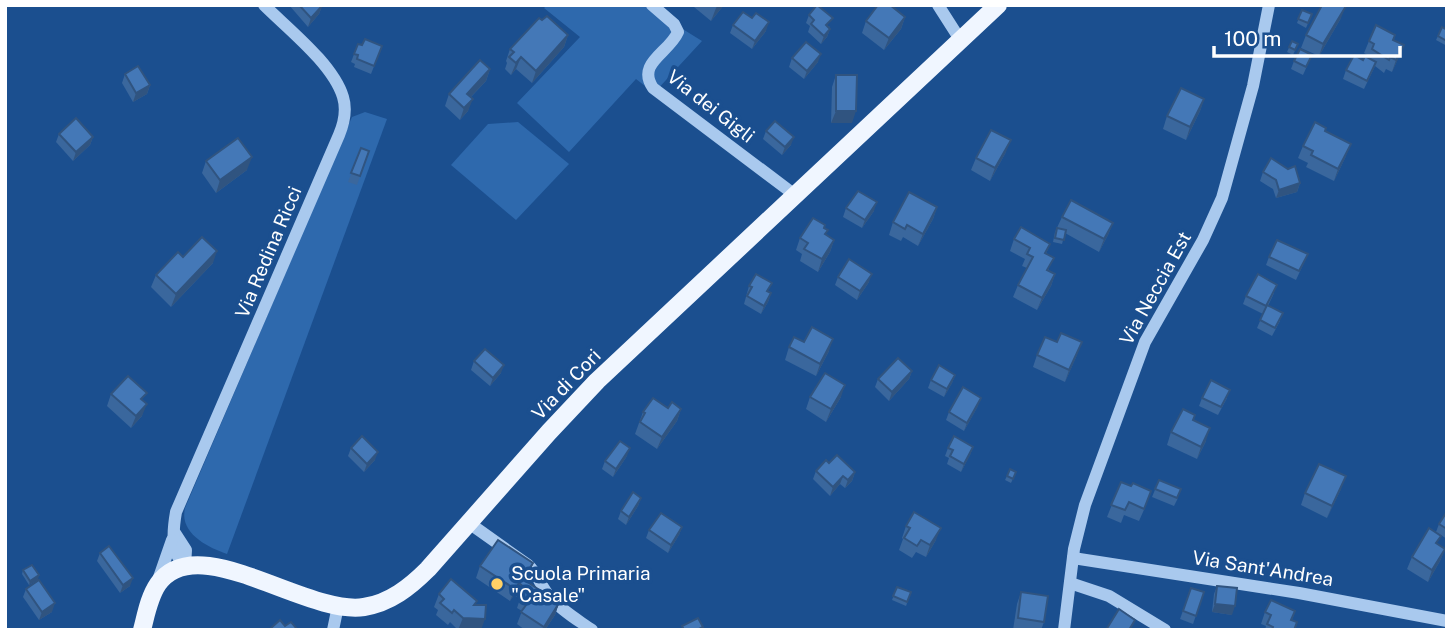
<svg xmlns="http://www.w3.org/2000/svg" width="1452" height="635" font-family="'Public Sans',sans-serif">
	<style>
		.green { fill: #2e69ad }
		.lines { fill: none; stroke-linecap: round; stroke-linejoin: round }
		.minor { stroke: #a9c9ee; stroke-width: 12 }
		.major { stroke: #f0f6ff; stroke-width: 18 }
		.wall { fill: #3a679d }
		.shaded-wall { fill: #305480 }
		.building { fill: #4478b7; stroke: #305480; stroke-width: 2 }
		.poi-dot { fill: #ffd166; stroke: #1b4f8f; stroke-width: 2.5 }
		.labels { text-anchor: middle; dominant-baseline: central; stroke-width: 7; stroke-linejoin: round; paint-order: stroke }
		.street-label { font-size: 19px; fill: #fff; stroke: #1b4f8f }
		.poi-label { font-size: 19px; fill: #fff; stroke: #1b4f8f; text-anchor: start }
	</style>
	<rect width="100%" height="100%" fill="#1b4f8f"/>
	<g class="green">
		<path d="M547,5H644L702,41L654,93L636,79L569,152L517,103L580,37L544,8Z"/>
		<path d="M365,112L387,119L227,554C207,547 179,533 185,508L352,117Z"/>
		<path d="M518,122L569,164L516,220L451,165L488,124Z"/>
	</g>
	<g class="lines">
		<g class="minor">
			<path d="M652,5L674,24L678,32C669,53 636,63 653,88L795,195"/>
			<path d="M938,5L961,41"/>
			<path d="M469,523L528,565C539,575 541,588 551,598C562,611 578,620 592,630"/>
			<path d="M175,533L186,550L185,565"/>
			<path d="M1073,558L1299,593L1447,621"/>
			<path d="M185,565C170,554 173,529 176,512L339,135C344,123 347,110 343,97C333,64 288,29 264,5"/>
			<path d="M1070,583L1109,596L1165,630"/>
			<path d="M156,586L172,540"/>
			<path d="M333,630L338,606"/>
			<path d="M1064,630L1074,549L1085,505L1145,342L1203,240L1222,198L1253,86L1269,5"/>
		</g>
		<path class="major" d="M142,630C146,615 149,597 158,584C197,528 306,616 364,607C390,603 410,587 428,569L549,432L597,381L998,5"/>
	</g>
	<g class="wall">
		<path d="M289,5H322V6L319,14L308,27Z"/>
		<path d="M695,5H724L711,21L694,7Z"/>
		<path d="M1302,10L1312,14L1306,28L1297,23Z"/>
		<path d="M809,15L830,27L829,28L830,29L827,37L821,44L808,32L810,26L806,23Z"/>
		<path d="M905,17L901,29L884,50L862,33L866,21Z"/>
		<path d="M1341,18L1319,56L1301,48L1306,35Z"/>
		<path d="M542,20L568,35L564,47L532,83L516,69L511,75L505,69L507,63L506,61L510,49Z"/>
		<path d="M733,25L766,31L752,49L730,33Z"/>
		<path d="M1447,30V46L1436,40L1438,36Z"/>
		<path d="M1394,40L1404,45L1392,72L1386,69L1384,73L1375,66L1364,89L1343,79L1346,70L1363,60L1368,58L1369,56L1364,53L1369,41Z"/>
		<path d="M1292,41L1298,44L1293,55L1287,52Z"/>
		<path d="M358,44L362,45L382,46L371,74L354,67L355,64L351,62Z"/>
		<path d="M1312,55L1303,75L1291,69L1294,61Z"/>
		<path d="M792,58L818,62L804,79L789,67Z"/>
		<path d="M490,69L486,81L471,97L468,111L460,120L445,106L449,94Z"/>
		<path d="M125,74L150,85L147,94L133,102L122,83Z"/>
		<path d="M836,75L852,123H831L832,87Z"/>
		<path d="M1204,99L1200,111L1186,140L1163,129L1167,116Z"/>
		<path d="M766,131L791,145L782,155L763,139Z"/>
		<path d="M1325,131L1346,156L1334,181L1306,167L1308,163L1298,158L1303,146Z"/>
		<path d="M59,134L93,137L90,145L73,161L56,142Z"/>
		<path d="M361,148L369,151L357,185L348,182Z"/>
		<path d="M1006,152L990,181L971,170L976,158Z"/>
		<path d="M206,161L247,170L216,193L202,173Z"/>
		<path d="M1263,172L1300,183L1297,192L1276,198L1273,189L1260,181Z"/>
		<path d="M937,207L933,219L918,246L903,237L901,241L889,235L893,222Z"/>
		<path d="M846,208L874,211L862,228L843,217Z"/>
		<path d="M1062,217L1113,223L1108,235L1099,252L1065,233L1062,244L1053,242L1055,232Z"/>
		<path d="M824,228L826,235L834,240L830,252L818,272L800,261L802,254L796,250L800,238Z"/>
		<path d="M1014,239L1050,244L1046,254L1049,271L1055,274L1051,286L1037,310L1013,297L1018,285L1027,268L1022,266L1025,259L1010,251Z"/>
		<path d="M1308,254L1296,280L1266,265L1269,257Z"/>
		<path d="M183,257L213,263L171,307L151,287L156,275Z"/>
		<path d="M838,277L869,282L857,300L835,285Z"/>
		<path d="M749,286L771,293L768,302L761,314L744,304Z"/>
		<path d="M1274,293L1268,306L1280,321L1272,336L1257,328L1263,314L1243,304L1246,296Z"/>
		<path d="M804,342L829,351L816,376L785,360L789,347Z"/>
		<path d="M1057,342L1077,355L1065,382L1033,367L1037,355Z"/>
		<path d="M474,361L501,373L490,386L471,370Z"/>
		<path d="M912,371L909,379L889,401L875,387L878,379Z"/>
		<path d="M955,375L952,383L944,397L928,388L931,380Z"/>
		<path d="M111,394L144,401L142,416L131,428L107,406Z"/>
		<path d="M810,397H841L826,422L806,409Z"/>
		<path d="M1202,398H1227L1218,415L1199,406Z"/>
		<path d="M978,406L964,431L946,420L949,412Z"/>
		<path d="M681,409L677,421L657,449L635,434L643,412Z"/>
		<path d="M1171,432L1206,441L1197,459L1167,445Z"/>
		<path d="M973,447L970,455L961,472L947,464L949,458L945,456L948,448Z"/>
		<path d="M351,448L375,460L364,472L348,456Z"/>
		<path d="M627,456L613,477L602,469L605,461Z"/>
		<path d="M829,463L855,472L852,481L845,488L840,484L830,496L813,479L816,471Z"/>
		<path d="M1016,472L1011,483L1005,480L1007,476Z"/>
		<path d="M1159,480L1178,498L1174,506L1152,497Z"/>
		<path d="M1121,482L1147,503L1139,521L1124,515L1121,523L1107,517Z"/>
		<path d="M1341,489L1327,518L1301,505L1305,493Z"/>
		<path d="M641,498L638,506L626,525L618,519L621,511Z"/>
		<path d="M1447,513V539L1436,532L1439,524Z"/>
		<path d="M906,526L936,540L926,557L916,552L912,558L899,550L903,539L902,538Z"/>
		<path d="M682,527L679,535L668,553L646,538L649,530Z"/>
		<path d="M1438,544L1445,549L1440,561L1428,582L1407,569L1412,557Z"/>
		<path d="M100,553L130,586L120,593L97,561Z"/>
		<path d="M533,563L529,575L525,581L559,603L555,615L545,630H525L517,624L522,611L517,608L520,599L514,595L510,601L476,578L480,566Z"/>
		<path d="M23,570L38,580L29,585L22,574Z"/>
		<path d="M1217,586L1232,615L1212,612L1214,594Z"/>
		<path d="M897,587L911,592L906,606L892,600Z"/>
		<path d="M1191,588L1204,592L1193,624L1180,619Z"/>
		<path d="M26,589L52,612L39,620L23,597Z"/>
		<path d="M1021,592L1044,622L1041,630H1013L1017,604Z"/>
		<path d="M439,594L476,605L481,630H458L450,622L448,625L436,615L438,610L434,607Z"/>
		<path d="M1295,611L1292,620L1297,622L1294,630H1265L1266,626L1261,624L1265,612Z"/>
	</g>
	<g class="shaded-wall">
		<path d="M718,5H724L711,21L716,8Z"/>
		<path d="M322,6L319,14L308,27L311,18Z"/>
		<path d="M1346,6L1341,18L1319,56L1323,44Z"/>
		<path d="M905,17L901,29L884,50L889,38Z"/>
		<path d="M769,22L766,31L752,49L755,41Z"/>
		<path d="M830,29L827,37L821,44L824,36Z"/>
		<path d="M568,35L564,47L532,83L536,71Z"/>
		<path d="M1404,45L1399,57L1392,72L1396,60Z"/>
		<path d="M821,54L818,62L804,79L807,71Z"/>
		<path d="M521,57L516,69L511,75L516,63Z"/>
		<path d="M490,69L486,81L462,106L467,94Z"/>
		<path d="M150,85L147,94L133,102L136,93Z"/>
		<path d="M473,99L468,111L460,120L464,108Z"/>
		<path d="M1204,99L1200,111L1186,140L1190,127Z"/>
		<path d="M836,111H856L852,123H831Z"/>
		<path d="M93,137L90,145L73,161L76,152Z"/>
		<path d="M794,137L791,145L782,155L785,147Z"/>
		<path d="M1011,140L1006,152L990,181L995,168Z"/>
		<path d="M1351,144L1346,156L1334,181L1338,169Z"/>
		<path d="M252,157L247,170L216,193L220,180Z"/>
		<path d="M1300,183L1297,192L1276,198L1279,190Z"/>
		<path d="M877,202L874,211L862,228L865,220Z"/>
		<path d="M937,207L933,219L918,246L923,234Z"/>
		<path d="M1113,223L1108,235L1099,252L1104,239Z"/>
		<path d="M834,240L830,252L818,272L822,259Z"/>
		<path d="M217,251L213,263L171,307L176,294Z"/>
		<path d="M872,274L869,282L857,300L860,291Z"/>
		<path d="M1055,274L1051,286L1037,310L1042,298Z"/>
		<path d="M771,293L768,302L761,314L764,306Z"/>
		<path d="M833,339L829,351L816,376L820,364Z"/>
		<path d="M1082,342L1077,355L1065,382L1069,370Z"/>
		<path d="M504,365L501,373L490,386L493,378Z"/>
		<path d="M912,371L909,379L889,401L892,392Z"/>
		<path d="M955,375L952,383L944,397L947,389Z"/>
		<path d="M845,385L841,397L826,422L831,409Z"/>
		<path d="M981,398L978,406L964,431L967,423Z"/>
		<path d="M147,404L142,416L131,428L136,416Z"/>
		<path d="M681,409L677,421L657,449L662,437Z"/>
		<path d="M1210,428L1206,441L1197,459L1201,447Z"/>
		<path d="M973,447L970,455L961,472L964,464Z"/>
		<path d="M630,448L627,456L613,477L616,469Z"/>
		<path d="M378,452L375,460L364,472L367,464Z"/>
		<path d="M855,472L852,481L845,488L848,480Z"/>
		<path d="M843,476L840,484L830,496L833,487Z"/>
		<path d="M1346,476L1341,489L1327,518L1332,506Z"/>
		<path d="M641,498L638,506L626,525L629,517Z"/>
		<path d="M682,527L679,535L668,553L671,545Z"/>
		<path d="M941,528L936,540L926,557L930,545Z"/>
		<path d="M1445,549L1440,561L1428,582L1432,570Z"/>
		<path d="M533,563L529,575L522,586L523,579Z"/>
		<path d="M39,575L38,580L29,585L30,581Z"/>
		<path d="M133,578L130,586L120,593L123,585Z"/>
		<path d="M519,583L514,595L510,601L515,589Z"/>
		<path d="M55,603L52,612L39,620L42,612Z"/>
		<path d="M559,603L555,615L545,630H543Z"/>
		<path d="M1215,604L1235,606L1232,615L1212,612Z"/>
		<path d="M463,618L485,619L481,630H458Z"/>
	</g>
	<g class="building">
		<path d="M299,5H322V6L311,18Z"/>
		<path d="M817,5L833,18L826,25L830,29L824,36L811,24L814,20L809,15Z"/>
		<path d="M878,5H890L905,17L889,38L866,21Z"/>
		<path d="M1322,5L1346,6L1323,44L1306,35Z"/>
		<path d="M1302,10L1312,14L1308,23L1298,19Z"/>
		<path d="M743,12L752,18L756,13L769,22L755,41L733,25Z"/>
		<path d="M547,16L568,35L536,71L521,57L516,63L509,57L514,52L510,49L539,18L542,20Z"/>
		<path d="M1376,25L1395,35L1393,40L1404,45L1396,60L1390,57L1389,60L1372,49L1374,44L1369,41Z"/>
		<path d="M1442,27L1447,30V41L1438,36Z"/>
		<path d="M365,39L382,46L374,66L357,59L358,55L354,54L358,44L362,45Z"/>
		<path d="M1292,41L1298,44L1295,50L1289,47Z"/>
		<path d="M806,42L821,54L807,71L792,58Z"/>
		<path d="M1300,49L1312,55L1306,67L1294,61Z"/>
		<path d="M1354,55L1363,60L1365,56L1376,62L1367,81L1346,70Z"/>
		<path d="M480,60L490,69L467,94L473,99L464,108L449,94Z"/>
		<path d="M138,66L150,85L136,93L125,74Z"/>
		<path d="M836,75H857L856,111H836Z"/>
		<path d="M1181,88L1204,99L1190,127L1167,116Z"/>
		<path d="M76,118L93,137L76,152L59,134Z"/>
		<path d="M775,121L794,137L785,147L766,131Z"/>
		<path d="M1315,122L1326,128L1325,131L1351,144L1338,169L1311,155L1313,151L1303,146Z"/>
		<path d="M991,130L1011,140L995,168L976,158Z"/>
		<path d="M238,138L252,157L220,180L206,161Z"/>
		<path d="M361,148L369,151L360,176L351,173Z"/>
		<path d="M1271,158L1288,169L1295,166L1300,183L1279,190L1276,180L1263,172Z"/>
		<path d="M858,191L877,202L865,220L846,208Z"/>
		<path d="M909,192L937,207L923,234L907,225L905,229L893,222Z"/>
		<path d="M1071,200L1113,223L1104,239L1062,217Z"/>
		<path d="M813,218L825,225L824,228L828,230L825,234L834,240L822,259L804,249L808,243L800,238Z"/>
		<path d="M1021,227L1050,244L1045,253L1054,258L1047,270L1055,274L1042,298L1018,285L1033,257L1027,254L1030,248L1014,239Z"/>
		<path d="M1057,228L1066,230L1064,240L1055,238Z"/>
		<path d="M202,237L217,251L176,294L156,275L178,252L183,257Z"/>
		<path d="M1277,240L1308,254L1299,271L1269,257Z"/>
		<path d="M849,259L872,274L860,291L838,277Z"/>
		<path d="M756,274L772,283L767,291L771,293L764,306L747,296L752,287L749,286Z"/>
		<path d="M1258,274L1277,285L1266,306L1246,296Z"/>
		<path d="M1267,305L1283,313L1275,328L1260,320Z"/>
		<path d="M812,327L833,339L820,364L789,347L794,337L804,342Z"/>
		<path d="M1061,333L1082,342L1069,370L1037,355L1045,337L1057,342Z"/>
		<path d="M485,349L504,365L493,378L474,361Z"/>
		<path d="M898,358L912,371L892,392L878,379Z"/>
		<path d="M939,365L955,375L947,389L931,380Z"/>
		<path d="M825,373L845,385L831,409L810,397Z"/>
		<path d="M128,376L147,393L141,399L147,404L136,416L111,394Z"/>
		<path d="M1211,380L1230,390L1221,407L1202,398Z"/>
		<path d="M963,387L981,398L967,423L949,412Z"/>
		<path d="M653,398L668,408L672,402L681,409L662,437L640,422L645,413L643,412Z"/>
		<path d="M1183,409L1195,415L1193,420L1210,428L1201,447L1171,432Z"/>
		<path d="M362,436L378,452L367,464L351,448Z"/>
		<path d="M954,436L973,447L964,464L950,456L953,450L948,448Z"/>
		<path d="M620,441L630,448L616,469L605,461Z"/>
		<path d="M837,455L855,472L848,480L843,476L833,487L816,471L826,460L829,463Z"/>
		<path d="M1319,464L1346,476L1332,506L1305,493Z"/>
		<path d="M1010,469L1016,472L1013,479L1007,476Z"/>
		<path d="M1159,480L1181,489L1177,498L1155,489Z"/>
		<path d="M1121,482L1131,486L1133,483L1151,491L1144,509L1129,502L1125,510L1111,505Z"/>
		<path d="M633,492L641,498L629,517L621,511Z"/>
		<path d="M914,512L941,528L930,545L921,540L917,546L904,538L910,528L906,526Z"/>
		<path d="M661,513L682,527L671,545L649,530Z"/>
		<path d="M1446,513H1447V529L1439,524Z"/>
		<path d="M1429,528L1441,536L1436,543L1445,549L1432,570L1412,557Z"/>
		<path d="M498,540L533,563L523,579L559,603L544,627L521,612L529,601L521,596L526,589L519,583L515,589L480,566Z"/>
		<path d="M109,546L133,578L123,585L100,553Z"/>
		<path d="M32,565L39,575L30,581L23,570Z"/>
		<path d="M451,579L477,601L474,605H486L485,619L463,618L454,610L452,613L440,603L444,599L439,594Z"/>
		<path d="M39,580L55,603L42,612L26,589Z"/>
		<path d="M1217,586L1237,588L1235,606L1215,604Z"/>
		<path d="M897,587L911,592L907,602L893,596Z"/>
		<path d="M1191,588L1204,592L1196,616L1183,611Z"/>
		<path d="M1021,592L1048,596L1044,622L1018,618Z"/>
		<path d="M1271,600L1295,611L1291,620L1297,622L1294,630H1272L1273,627L1267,624L1271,615L1265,612Z"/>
		<path d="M1119,609L1135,620L1129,630H1106Z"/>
		<path d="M698,618L703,627L697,630H684L682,626Z"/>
		<path d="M280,620L285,626L291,622L298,630H273L271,628Z"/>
	</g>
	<circle class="poi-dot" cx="497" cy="584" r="7"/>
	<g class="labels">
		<g class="street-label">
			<text transform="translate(711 106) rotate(38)">Via dei Gigli</text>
			<text transform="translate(268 252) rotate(-67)">Via Redina Ricci</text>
			<text transform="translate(1155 288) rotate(-61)">Via Neccia Est</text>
			<text transform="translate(566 384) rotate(-46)">Via di Cori</text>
			<text transform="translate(1263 568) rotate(9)">Via Sant'Andrea</text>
		</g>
		<g class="poi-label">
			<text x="511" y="573">Scuola Primaria<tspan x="511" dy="22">"Casale"</tspan></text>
		</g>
	</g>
	<rect width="1452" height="635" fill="none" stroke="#ffffff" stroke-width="14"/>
	<path d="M1214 46v10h186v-10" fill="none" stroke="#ffffff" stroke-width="3.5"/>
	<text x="1224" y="46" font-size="21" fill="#ffffff" stroke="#1b4f8f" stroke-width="5" paint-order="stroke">100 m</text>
</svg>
